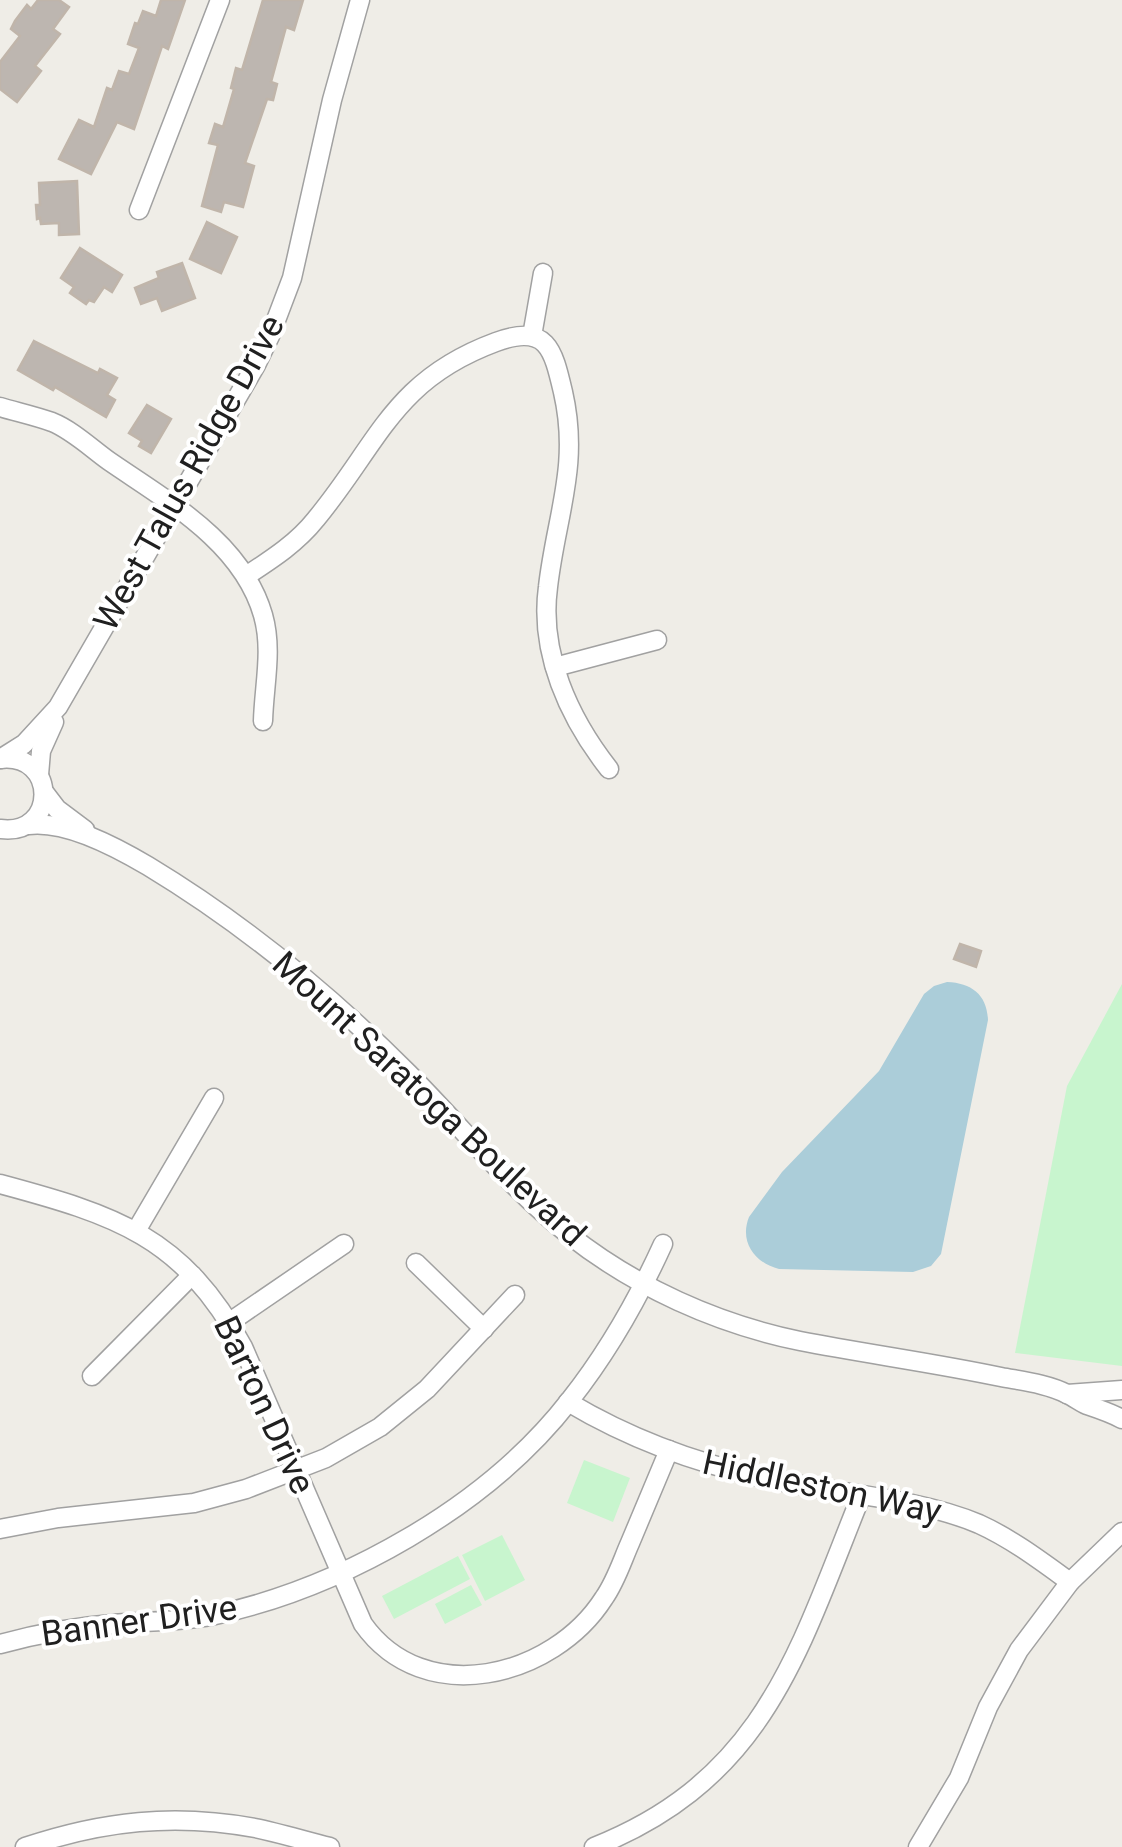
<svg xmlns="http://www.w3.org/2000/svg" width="1122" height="1847" font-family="Roboto,sans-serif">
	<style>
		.park { fill: #c8f5ce }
		.water { fill: #abcdd9 }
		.building { fill: #bdb6b0; stroke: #c0b5aa; stroke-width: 2.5 }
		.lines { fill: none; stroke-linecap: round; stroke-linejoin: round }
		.minor-casing { stroke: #a1a1a1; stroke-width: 21 }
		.minor { stroke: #fff; stroke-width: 18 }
		.labels { text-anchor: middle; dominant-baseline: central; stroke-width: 8; stroke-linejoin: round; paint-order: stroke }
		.street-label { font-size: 35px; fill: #202020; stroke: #fff }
	</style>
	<rect width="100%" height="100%" fill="#efede7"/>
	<g class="park">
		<path d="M1122,984V1366L1015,1353L1067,1086Z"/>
		<path d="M584,1460L630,1478L613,1522L567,1503Z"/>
		<path d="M502,1535L525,1580L485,1601L462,1555Z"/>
		<path d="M458,1556L470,1579L394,1619L382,1596Z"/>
		<path d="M471,1585L482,1605L445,1624L435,1604Z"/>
	</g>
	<path class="water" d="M947,982C972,983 987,995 988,1020L941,1254L931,1266L913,1272L779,1269C755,1263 739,1242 749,1217L782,1172L879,1071L924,994L934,986Z"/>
	<g class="building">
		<path d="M38,0H59L69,7L53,29L60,34L35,66L41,71L17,102L0,89V62L20,36L11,29L15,21L27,5L31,9Z"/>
		<path d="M161,0H185L168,49L162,46L134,129L117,122L91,174L59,159L79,120L94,127L107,88L112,90L119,71L129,74L139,48L128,44L135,23L138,24L143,11L156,16Z"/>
		<path d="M263,0H303L294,30L286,27L271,82L277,84L273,100L267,99L245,163L254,166L243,207L224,202L221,212L202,206L218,145L209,143L215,124L223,127L234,89L231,88L236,68L242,70Z"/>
		<path d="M77,181L79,234L59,235V223L41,224L40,218L37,219L36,205H40L39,183Z"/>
		<path d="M207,222L237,237L221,273L190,259Z"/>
		<path d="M80,248L122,275L112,292L104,287L94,302L89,300L86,304L70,293L74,287L61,278Z"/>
		<path d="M182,263L195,298L162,311L157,298L141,304L135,288L159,278L157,272Z"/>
		<path d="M34,341L98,373L100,369L117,378L107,395L115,400L106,417L55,387L53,390L18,370Z"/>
		<path d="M147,405L171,419L151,453L139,446L142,441L129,433Z"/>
		<path d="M960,944L981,951L976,967L954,959Z"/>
	</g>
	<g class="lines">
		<g class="minor-casing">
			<g id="minor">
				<path d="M139,210L220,0"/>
				<path d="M532,336L543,273"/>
				<path d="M0,407C17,412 35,416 52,422C72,430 91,448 109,461C167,501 242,542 263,615C273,650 264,685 263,721"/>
				<path d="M246,576C272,559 297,543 316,519C379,443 393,380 496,342C547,323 553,349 563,392C580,466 556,516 548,587C539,653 569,718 609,769"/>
				<path d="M555,667L657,640"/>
				<path d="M0,759L24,744L58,707L256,365L270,336L292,278L332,100L360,0"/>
				<path d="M39,775L41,751L54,722"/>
				<path d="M44,792L57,809L85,830"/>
				<path d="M28,825C66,820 116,847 148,866C244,924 328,993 408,1073C461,1126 509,1187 568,1234C635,1287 717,1324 800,1341C867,1354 935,1363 1001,1377C1022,1381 1048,1384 1067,1394C1074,1397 1080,1402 1087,1405C1099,1409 1111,1413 1122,1419"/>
				<path d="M0,829C58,837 58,752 0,759"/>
				<path d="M0,1184C115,1215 183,1236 243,1347L363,1624C424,1710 553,1678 604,1598C616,1581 622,1561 630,1543C643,1512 656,1481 669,1450"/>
				<path d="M136,1231L214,1098"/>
				<path d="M416,1263L484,1329"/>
				<path d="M230,1322L344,1244"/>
				<path d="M92,1376L192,1275"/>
				<path d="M1067,1394L1122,1390"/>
				<path d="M568,1402C630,1439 698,1464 769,1479C835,1493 918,1498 979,1524C1012,1539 1041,1561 1070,1582"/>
				<path d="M0,1529L58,1518L194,1503L246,1489L326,1458L380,1427L427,1389L515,1295"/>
				<path d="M0,1644C37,1634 74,1627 112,1624C145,1621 178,1622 211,1616C342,1588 487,1507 570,1400C608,1352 638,1299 663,1244"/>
				<path d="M25,1847C103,1821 174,1813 255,1828C280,1833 305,1841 330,1847"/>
				<path d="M594,1847C765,1779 798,1652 861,1496"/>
				<path d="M918,1847L959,1778L988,1707L1019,1650L1070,1582L1122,1532"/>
			</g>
		</g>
		<use href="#minor" class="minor"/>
	</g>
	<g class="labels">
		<g class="street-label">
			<text transform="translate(189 473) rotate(-61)">West Talus Ridge Drive</text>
			<text transform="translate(429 1099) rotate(43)">Mount Saratoga Boulevard</text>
			<text transform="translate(264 1405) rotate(65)">Barton Drive</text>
			<text transform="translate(822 1487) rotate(12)">Hiddleston Way</text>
			<text transform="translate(139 1621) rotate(-8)">Banner Drive</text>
		</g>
	</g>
</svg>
